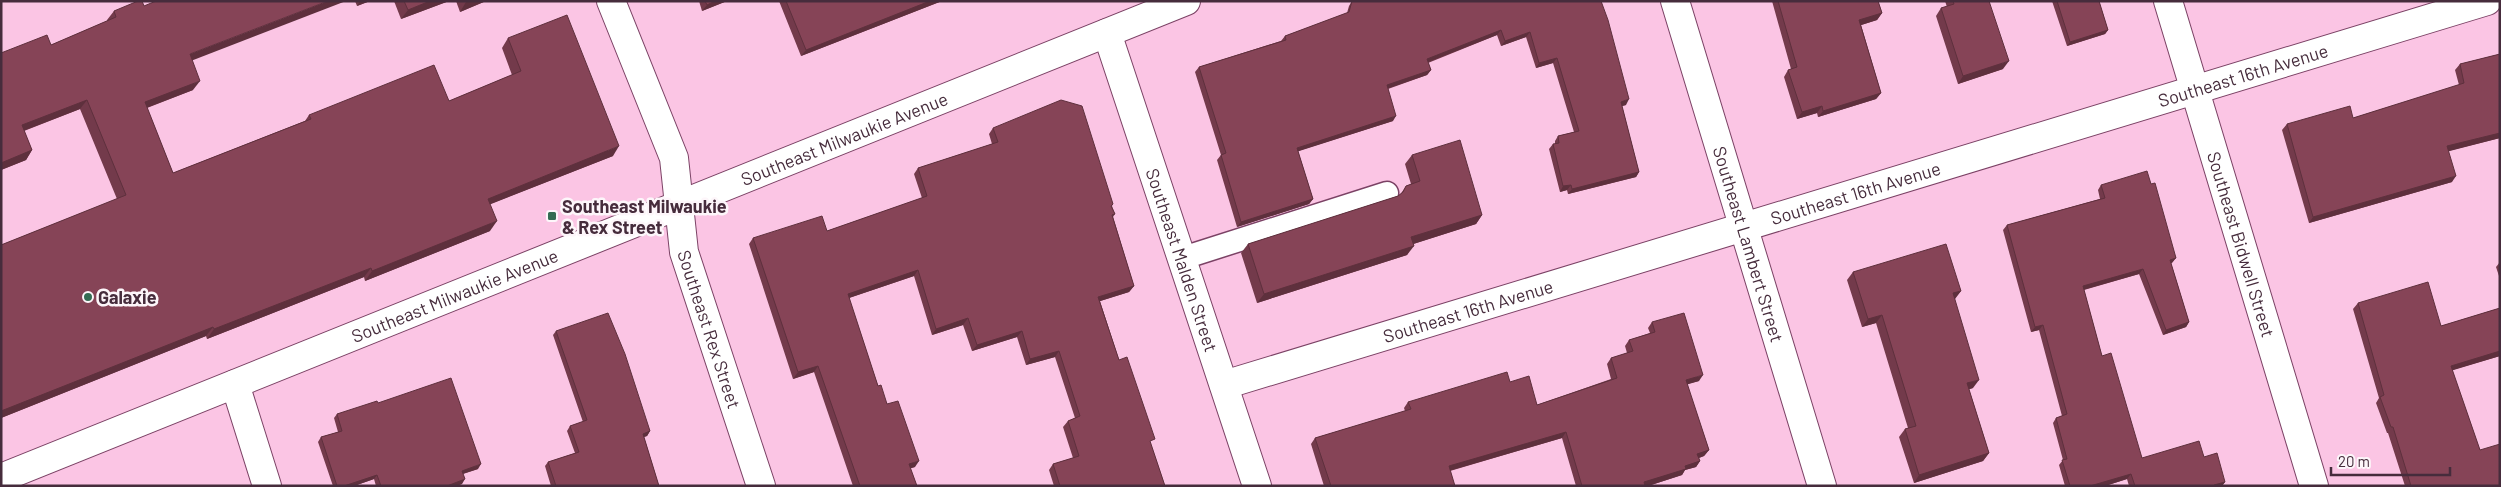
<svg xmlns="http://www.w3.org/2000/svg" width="2501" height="487" font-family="Barlow,sans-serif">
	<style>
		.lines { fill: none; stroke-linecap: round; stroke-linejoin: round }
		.lane-casing { stroke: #7b4265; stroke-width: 25 }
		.street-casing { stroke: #7b4265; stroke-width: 30 }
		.secondary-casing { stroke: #7b4265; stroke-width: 30 }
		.lane { stroke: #fff; stroke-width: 22 }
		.street { stroke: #fff; stroke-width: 28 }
		.secondary { stroke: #fff; stroke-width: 28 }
		.wall { fill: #733a4b }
		.shaded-wall { fill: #5e303d }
		.building { fill: #864457; stroke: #5e303d }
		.poi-dot { fill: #346c53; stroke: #fdf6fa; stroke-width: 2 }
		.labels { text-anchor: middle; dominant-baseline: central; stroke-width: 5; stroke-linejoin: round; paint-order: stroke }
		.street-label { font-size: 18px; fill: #462c3c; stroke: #fdf6fa }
		.poi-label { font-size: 18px; font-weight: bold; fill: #462c3c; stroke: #fdf6fa; text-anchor: start }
	</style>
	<rect width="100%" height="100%" fill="#fbc5e4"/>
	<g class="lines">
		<g class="lane-casing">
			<path id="lane" d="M1183,258L1387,193"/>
		</g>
		<g class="street-casing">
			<g id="street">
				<path id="s1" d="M611,1L674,158L684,252L761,486"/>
				<path id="s2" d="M1675,1L1822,486"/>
				<path id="s3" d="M2168,1L2314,486"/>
				<path id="s4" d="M1107,33L1257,486"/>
				<path d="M235,384L267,486"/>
				<path id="s5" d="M1224,385L2487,1"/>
			</g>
		</g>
		<g class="secondary-casing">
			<g id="secondary">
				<path id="s6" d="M1,478L1186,1"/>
			</g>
		</g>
		<use href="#lane" class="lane"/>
		<use href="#street" class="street"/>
		<use href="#secondary" class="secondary"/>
	</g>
	<g class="wall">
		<path d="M355,1H370L357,6Z"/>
		<path d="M394,1H449L401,19Z"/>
		<path d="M456,1H486L460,12Z"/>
		<path d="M699,1H727L702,11Z"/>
		<path d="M779,1H942L801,56Z"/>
		<path d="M1352,1H1601L1626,105L1622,106L1639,172L1636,177L1568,194L1567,190L1560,192L1549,149L1553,144H1555V141L1558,136L1574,132L1553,63L1536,68L1526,37L1501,46L1497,35L1428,63L1431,70L1427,75L1388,89L1393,121L1298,151L1313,199L1309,204L1237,227L1217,160L1221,155L1195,72L1199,67L1281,41L1285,36L1347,13L1349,6Z"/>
		<path d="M1772,1H1878L1882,13L1877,20L1861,25L1881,93L1876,99L1818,117L1817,113L1797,119L1784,77L1788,70L1791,69Z"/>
		<path d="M1945,1H1989L2003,69L1958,84L1936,16L1941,8L1947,7Z"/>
		<path d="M2052,1H2099L2108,30L2105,34L2067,46Z"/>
		<path d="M144,6L192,61L193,90L147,108L173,173L305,121L309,115L449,101L512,75L502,48L508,38L613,156L490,204V231L365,281L364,277L207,339L206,336L1,418V245L117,199L80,109L24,131L32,150L26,160L1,170V53L51,45L107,21V20L114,11Z"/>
		<path d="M2500,54V138L2448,151L2452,182L2309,223L2282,130L2287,124L2353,118L2459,85L2455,70L2460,64Z"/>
		<path d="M993,128L1113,204L1112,206L1115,214L1113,217L1134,286L1129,292L1100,301L1119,360L1151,445L1165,486H1054L1049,470L1053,464L1073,458L1063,427L1068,421L1075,418L1055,357L1026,365L1017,337L972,351L963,325L932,335L914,276L849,298L878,386L887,404L915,467L910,468L917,486H853L814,372L793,379L749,244L753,238L827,231L922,198L914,174L918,168L992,144L989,134Z"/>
		<path d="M1412,155L1482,215L1476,224L1413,244L1407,255L1257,303L1241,253L1248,244L1398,196L1400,195L1406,186L1411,184L1405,164Z"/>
		<path d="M2151,184L2176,258L2171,263L2189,322L2186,327L2163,335L2139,274L2084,290L2102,356L2142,458L2204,457L2225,482L2222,486H2129L2127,479L2105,486H2065L2059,465L2063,460L2053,423L2056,418L2062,416L2039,330L2031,332L2003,230L2007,225L2100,199L2098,190L2101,185Z"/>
		<path d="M2500,262V279L2496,267Z"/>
		<path d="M1853,272L1961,291L1954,299L1973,388L1969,389L1989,453L1983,461L1914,483L1899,437L1905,429L1908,428L1876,323L1862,327L1847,280Z"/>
		<path d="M2358,303L2441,326L2500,308V356L2452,370L2480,450L2500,486H2405L2388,433H2387L2376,403L2379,398L2353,309Z"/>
		<path d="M1652,322L1699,381L1687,384L1709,450L1704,456L1699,458L1700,461L1696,467L1685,470L1682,475L1648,486H1576L1562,438L1450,471L1455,486H1324L1311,444L1315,438L1405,411L1404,408L1408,402L1510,382L1537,405L1611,379L1607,364L1611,358L1627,353L1625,346L1629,340L1650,333L1648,328Z"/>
		<path d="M556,331L650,431L647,436L644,437L659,486H551L545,466L548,462L575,453L567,431L570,426L583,422L553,335Z"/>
		<path d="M378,403L478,469L463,474L462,484L456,486H376L374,479L354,486H333L318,442L321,437L338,432L334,418L337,414Z"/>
	</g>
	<g class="shaded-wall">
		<path d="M328,1H346L183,64L190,54Z"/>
		<path d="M360,1H370L357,6Z"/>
		<path d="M430,1H449L401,19L408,10Z"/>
		<path d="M468,1H486L460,12L466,2Z"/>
		<path d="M715,1H727L702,11L707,5Z"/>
		<path d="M930,1H942L801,56L806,50Z"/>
		<path d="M1882,13L1877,20L1855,27L1859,20Z"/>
		<path d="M1501,30L1497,35L1423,64L1427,59Z"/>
		<path d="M2108,30L2105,34L2067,46L2070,42Z"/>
		<path d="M1530,32L1526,37L1501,46L1505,41Z"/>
		<path d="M1557,58L1553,63L1536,68L1539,63Z"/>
		<path d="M2009,61L2003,69L1958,84L1963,76Z"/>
		<path d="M1431,70L1427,75L1383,90L1387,85Z"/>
		<path d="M200,81L193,90L138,111L145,102Z"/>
		<path d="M1881,93L1876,99L1818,117L1823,111Z"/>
		<path d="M1629,99L1626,105L1618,107L1621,102Z"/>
		<path d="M87,100L80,109L15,134L22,125Z"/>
		<path d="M1822,106L1817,113L1797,119L1802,112Z"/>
		<path d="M1396,116L1393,121L1293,153L1297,148Z"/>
		<path d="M2500,133V138L2442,153L2447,146Z"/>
		<path d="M619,146L613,156L481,208L488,199Z"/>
		<path d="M32,150L26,160L1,170V163Z"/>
		<path d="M1639,172L1636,177L1568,194L1572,189Z"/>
		<path d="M2456,176L2452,182L2309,223L2313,217Z"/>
		<path d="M1571,185L1567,190L1560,192L1563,186Z"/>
		<path d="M1313,199L1309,204L1237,227L1241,222Z"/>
		<path d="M1482,215L1476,224L1404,247L1411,237Z"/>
		<path d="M497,221L490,231L365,281L372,271Z"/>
		<path d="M1414,246L1407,255L1257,303L1264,294Z"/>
		<path d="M2176,258L2172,263L2167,265L2170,260Z"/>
		<path d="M371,268L364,277L207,339L214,329Z"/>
		<path d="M2143,269L2139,274L2079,291L2083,286Z"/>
		<path d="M918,270L914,276L843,300L848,294Z"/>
		<path d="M1134,286L1129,292L1094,303L1098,297Z"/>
		<path d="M1961,291L1955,299L1947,302L1953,293Z"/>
		<path d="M1882,315L1876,323L1862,327L1868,319Z"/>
		<path d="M968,318L963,325L932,335L936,329Z"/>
		<path d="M2189,322L2186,327L2163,335L2166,330Z"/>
		<path d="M2043,325L2039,330L2031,332L2035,327Z"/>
		<path d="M213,327L206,336L1,418V411Z"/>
		<path d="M1022,331L1017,337L972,351L977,345Z"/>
		<path d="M1059,351L1055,357L1026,365L1030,359Z"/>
		<path d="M2500,351V356L2447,372L2451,366Z"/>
		<path d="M818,366L814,372L793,379L798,372Z"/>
		<path d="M1703,375L1699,381L1682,386L1686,380Z"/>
		<path d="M1979,380L1973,388L1961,392L1967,383Z"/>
		<path d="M650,431L647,436L640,438L643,434Z"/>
		<path d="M1566,432L1562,438L1445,472L1449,466Z"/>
		<path d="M1709,450L1704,456L1693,460L1697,454Z"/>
		<path d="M1989,453L1983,461L1914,483L1919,475Z"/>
		<path d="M919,461L915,467L905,470L909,464Z"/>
		<path d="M1700,461L1696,467L1685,470L1682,475L1648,486H1642L1644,482L1685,466Z"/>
		<path d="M481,464L478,469L459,475L462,471Z"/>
		<path d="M2131,474L2127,479L2105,486H2090Z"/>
		<path d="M377,475L374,479L354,486H344Z"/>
		<path d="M465,479L462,484L456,486H447Z"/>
		<path d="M2225,482L2222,486H2214V485Z"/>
	</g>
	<g class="building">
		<path d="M138,1H142L144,6L156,1H328L190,54L200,81L145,102L173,173L311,119L309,115L434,65L449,101L521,71L508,38L567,15L619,146L488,199L497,221L372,271L371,268L214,329L213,327L1,411V245L126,195L87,100L22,125L32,150L1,163V53L47,35L51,45L116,17L114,11Z"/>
		<path d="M404,1H430L408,10Z"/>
		<path d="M705,1H715L707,5Z"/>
		<path d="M786,1H930L806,50Z"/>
		<path d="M1352,1H1601L1608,20L1629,99L1621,102L1639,172L1572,189L1571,185L1563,186L1553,144L1559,143L1558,136L1579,131L1557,58L1539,63L1530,32L1505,41L1501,30L1427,59L1431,70L1387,85L1396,116L1297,148L1313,199L1241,222L1221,155L1226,153L1199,67L1286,40L1285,36L1349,12Z"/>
		<path d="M1778,1H1878L1882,13L1859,20L1881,93L1823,111L1822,106L1802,112L1788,70L1797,67Z"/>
		<path d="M1953,1H1989L2009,61L1963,76L1941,8L1954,4Z"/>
		<path d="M2057,1H2099L2108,30L2070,42Z"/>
		<path d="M2500,54V133L2447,146L2456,176L2313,217L2287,124L2350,106L2353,118L2464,83L2460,64Z"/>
		<path d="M1061,100L1082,106L1113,204L1111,206L1115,214L1112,215L1134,286L1098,297L1119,360L1127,357L1155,439L1150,441L1165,486H1060L1053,464L1079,456L1068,421L1080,416L1059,351L1030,359L1022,331L977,345L968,318L936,329L918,270L848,294L878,386L881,385L887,404L898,401L919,461L909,464L917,486H860L818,366L798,372L753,238L822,216L827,231L927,196L918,168L998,142L993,128Z"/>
		<path d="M1460,140L1482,215L1411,237L1414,246L1264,294L1248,244L1398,196L1403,192L1406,186L1420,181L1412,155Z"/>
		<path d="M2147,171L2151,184L2155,183L2176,258L2170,260L2189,322L2166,330L2143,269L2083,286L2102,356L2111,353L2142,458L2199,441L2204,457L2217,453L2225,482L2214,485L2215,486H2135L2131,474L2090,486H2070L2062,460L2067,459L2056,418L2067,414L2043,325L2035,327L2007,225L2105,198L2101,185Z"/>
		<path d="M1946,244L1961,291L1953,293L1979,380L1967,383L1989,453L1919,475L1905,429L1916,426L1882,315L1868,319L1853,272Z"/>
		<path d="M2428,282L2441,326L2500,308V351L2451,366L2480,450L2500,444V486H2411L2393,427H2391L2380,397L2384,395L2358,303Z"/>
		<path d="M608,313L625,354L650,431L643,434L659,486H556L548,462L579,452L570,426L587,420L556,331Z"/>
		<path d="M1684,313L1703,375L1686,380L1709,450L1697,454L1700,461L1685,466L1686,469L1644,482L1645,486H1582L1566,432L1449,466L1455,486H1331L1315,438L1411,409L1408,402L1507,372L1510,382L1529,376L1537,405L1617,378L1611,358L1633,351L1629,340L1655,332L1652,322Z"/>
		<path d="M451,378L481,464L462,471L465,479L447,486H381L377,475L344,486H337L321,437L342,431L337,414L377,401L378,403Z"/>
	</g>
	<g class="poi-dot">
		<rect x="547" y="211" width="10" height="10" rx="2.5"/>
		<circle cx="88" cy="297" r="5"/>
	</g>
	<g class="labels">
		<g class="street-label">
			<text stroke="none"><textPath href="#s5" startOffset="1065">Southeast 16th Avenue</textPath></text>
			<text stroke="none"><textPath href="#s6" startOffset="909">Southeast Milwaukie Avenue</textPath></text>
			<text stroke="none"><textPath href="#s5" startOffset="660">Southeast 16th Avenue</textPath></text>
			<text stroke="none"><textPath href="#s2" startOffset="254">Southeast Lambert Street</textPath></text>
			<text stroke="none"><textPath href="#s3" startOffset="254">Southeast Bidwell Street</textPath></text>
			<text stroke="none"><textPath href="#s4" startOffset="239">Southeast Malden Street</textPath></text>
			<text stroke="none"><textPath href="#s6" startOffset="489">Southeast Milwaukie Avenue</textPath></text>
			<text stroke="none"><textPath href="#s5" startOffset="255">Southeast 16th Avenue</textPath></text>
			<text stroke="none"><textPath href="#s1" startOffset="345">Southeast Rex Street</textPath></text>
		</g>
		<g class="poi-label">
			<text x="562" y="206">Southeast Milwaukie<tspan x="562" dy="21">&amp; Rex Street</tspan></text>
			<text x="98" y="297">Galaxie</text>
		</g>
	</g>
	<rect width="2501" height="487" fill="none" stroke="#462c3c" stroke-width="5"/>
	<path d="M2331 467v8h119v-8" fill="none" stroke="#462c3c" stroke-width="2.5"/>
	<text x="2338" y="467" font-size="15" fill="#462c3c" stroke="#fdf6fa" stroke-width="4" paint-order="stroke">20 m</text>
</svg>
